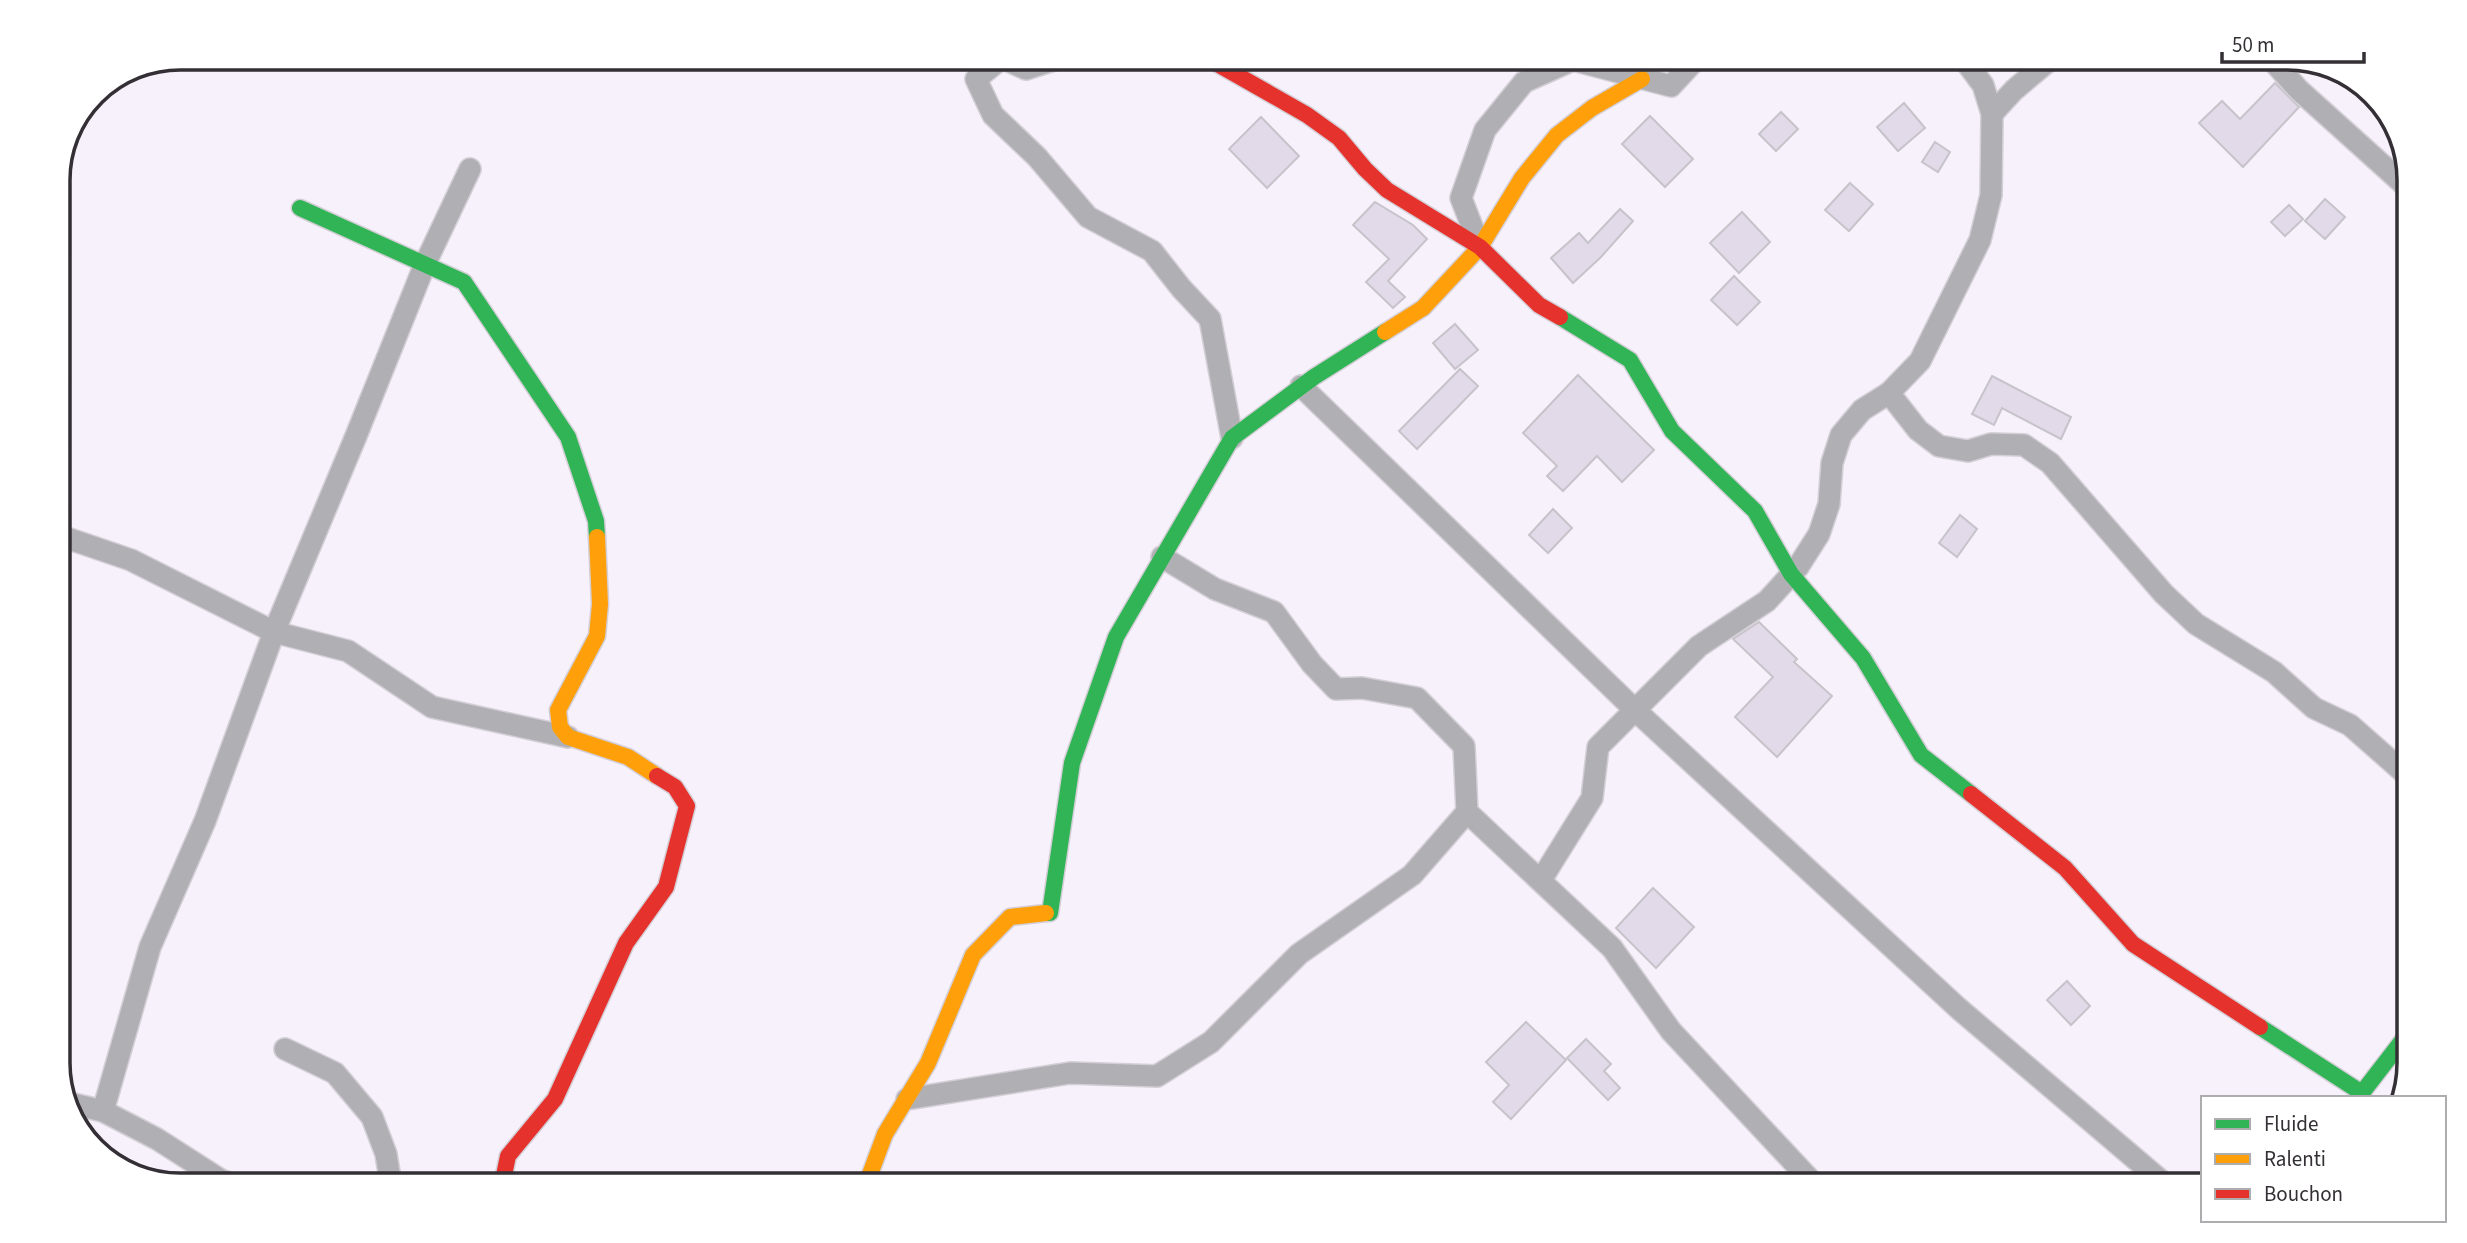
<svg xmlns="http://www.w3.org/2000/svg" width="2467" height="1243" font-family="'Source Sans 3',sans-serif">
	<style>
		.building { fill: #e2dae9; stroke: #c7c3ca; stroke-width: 2 }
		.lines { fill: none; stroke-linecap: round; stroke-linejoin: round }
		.street-casing { stroke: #d4cfd7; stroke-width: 24 }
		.fast-casing { stroke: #d4cfd7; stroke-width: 19 }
		.slow-casing { stroke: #d4cfd7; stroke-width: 19 }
		.jam-casing { stroke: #d4cfd7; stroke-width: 19 }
		.street { stroke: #b0b0b4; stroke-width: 21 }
		.fast { stroke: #30b455; stroke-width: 16 }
		.slow { stroke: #ff9f0a; stroke-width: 16 }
		.jam { stroke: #e5322d; stroke-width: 16 }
		.rim { fill: none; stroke: #332f35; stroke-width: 3.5 }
	</style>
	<rect width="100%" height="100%" fill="#f7f1fb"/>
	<g class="building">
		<path d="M2275,83L2299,107L2243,167L2199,123L2222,101L2240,119Z"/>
		<path d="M1904,103L1925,128L1898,151L1877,127Z"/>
		<path d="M1781,112L1798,129L1776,151L1759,134Z"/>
		<path d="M1650,116L1693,159L1665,187L1622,144Z"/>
		<path d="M1261,117L1299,156L1267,188L1229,149Z"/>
		<path d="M1935,142L1950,152L1938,172L1922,162Z"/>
		<path d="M1850,183L1873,204L1849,231L1825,210Z"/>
		<path d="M2325,199L2345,217L2325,239L2305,221Z"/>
		<path d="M1375,202L1413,225L1427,239L1388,281L1405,297L1393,308L1366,282L1389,259L1353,225Z"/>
		<path d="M2289,205L2303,219L2285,236L2271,222Z"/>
		<path d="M1620,209L1633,221L1601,257L1573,283L1551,258L1579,233L1588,243Z"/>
		<path d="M1742,212L1770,242L1739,273L1710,243Z"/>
		<path d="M1734,276L1760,302L1737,325L1711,300Z"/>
		<path d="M1455,324L1478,350L1455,369L1433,343Z"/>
		<path d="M1460,369L1478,386L1417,449L1399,431Z"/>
		<path d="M1578,375L1654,450L1622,482L1597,456L1563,491L1547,476L1557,466L1523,433Z"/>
		<path d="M1992,376L2071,417L2061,439L2002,408L1994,425L1972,414Z"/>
		<path d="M1553,509L1572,528L1548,553L1529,535Z"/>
		<path d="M1960,515L1977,529L1957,557L1939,543Z"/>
		<path d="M1759,622L1797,659L1794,662L1832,696L1777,757L1735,717L1773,677L1733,639Z"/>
		<path d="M1653,888L1694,927L1656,968L1616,928Z"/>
		<path d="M2067,981L2090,1006L2071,1025L2047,1000Z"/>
		<path d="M1526,1022L1566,1060L1511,1119L1493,1102L1509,1085L1486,1062Z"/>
		<path d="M1586,1039L1611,1064L1604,1071L1620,1088L1608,1100L1567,1058Z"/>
	</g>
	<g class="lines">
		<g class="street-casing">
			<g id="street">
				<path d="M1060,58L1026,69L1002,58L976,79L993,115L1037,157L1088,217L1152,251L1181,288L1210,319L1232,438"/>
				<path d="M2270,58L2299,90L2409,189"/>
				<path d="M1573,60L1671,86L1697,58"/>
				<path d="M1992,114L2014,90L2052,58"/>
				<path d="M1480,247L1461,198L1485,130L1524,82L1573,60V58"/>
				<path d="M1301,386L1635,710L1958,1008L2166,1185"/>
				<path d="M1889,393L1918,430L1939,446L1968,451L1991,444L2024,445L2050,463L2164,594L2196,624L2274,672L2314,708L2350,725L2409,777"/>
				<path d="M58,535L131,560L274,632L348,651L432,707L568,737"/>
				<path d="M1162,557L1215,589L1274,612L1312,664L1336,689L1362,688L1417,698L1464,746L1467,812L1612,948L1671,1031L1815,1185"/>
				<path d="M1541,880L1592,798L1598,747L1699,646L1767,601L1798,567L1819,534L1829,504L1832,463L1841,435L1862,410L1889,393L1920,361L1980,240L1991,195L1992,114L1983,85L1963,58"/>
				<path d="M285,1049L335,1073L372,1117L386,1154L391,1185"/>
				<path d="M907,1099L1070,1073L1157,1076L1211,1042L1299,954L1412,875L1467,812"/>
				<path d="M69,1103L103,1111L157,1139L221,1180L234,1185"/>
				<path d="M103,1111L150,947L205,821L274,632L356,436L425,264L470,169"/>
			</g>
		</g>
		<g class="fast-casing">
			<g id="fast">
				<path d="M300,208L464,282L568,437L596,521L597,537"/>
				<path d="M1560,317L1630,360L1672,431L1755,511L1791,574L1863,658L1921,755L1971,794"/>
				<path d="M1046,913H1050L1072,763L1116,637L1232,438L1314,377L1385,332"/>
				<path d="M2260,1027L2362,1093"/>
				<path d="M2358,1098L2409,1032"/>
			</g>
		</g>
		<g class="slow-casing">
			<g id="slow">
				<path d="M1385,332L1423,308L1480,247L1522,178L1557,135L1592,108L1642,79"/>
				<path d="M597,537L600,604L597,636L558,710L560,727L568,737L628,757L657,776"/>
				<path d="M866,1185L885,1134L928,1063L973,955L1010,917L1046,913"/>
			</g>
		</g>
		<g class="jam-casing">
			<g id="jam">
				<path d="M1207,58L1307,115L1339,138L1365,169L1387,190L1480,247L1539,305L1560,317"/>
				<path d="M1971,794L2065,868L2133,944L2260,1027"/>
				<path d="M502,1185L508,1156L555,1099L626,943L666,887L687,806L675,787L657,776"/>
			</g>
		</g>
		<use href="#street" class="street"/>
		<use href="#fast" class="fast"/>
		<use href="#slow" class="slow"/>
		<use href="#jam" class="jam"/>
	</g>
	<path d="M0 0H2467V1243H0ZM180 70H2287A110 110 0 0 1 2397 180V1063A110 110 0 0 1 2287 1173H180A110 110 0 0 1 70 1063V180A110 110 0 0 1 180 70Z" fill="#fff" fill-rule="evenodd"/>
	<path class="rim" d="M180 70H2287A110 110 0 0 1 2397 180V1063A110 110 0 0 1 2287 1173H180A110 110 0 0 1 70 1063V180A110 110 0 0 1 180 70Z"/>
	<rect x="2201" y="1096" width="245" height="126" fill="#ffffff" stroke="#adacae" stroke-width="2"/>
	<rect x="2215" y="1119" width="35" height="10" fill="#30b455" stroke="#adacae" stroke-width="2"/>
	<text x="2264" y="1131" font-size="21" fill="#332f35">Fluide</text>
	<rect x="2215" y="1154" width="35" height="10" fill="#ff9f0a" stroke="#adacae" stroke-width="2"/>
	<text x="2264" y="1166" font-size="21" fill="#332f35">Ralenti</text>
	<rect x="2215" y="1189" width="35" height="10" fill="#e5322d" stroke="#adacae" stroke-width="2"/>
	<text x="2264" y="1201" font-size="21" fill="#332f35">Bouchon</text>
	<path d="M2222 52v10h142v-10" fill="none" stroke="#332f35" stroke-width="3.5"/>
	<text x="2232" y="52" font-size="21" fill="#332f35" stroke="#ffffff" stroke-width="5" paint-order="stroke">50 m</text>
</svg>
